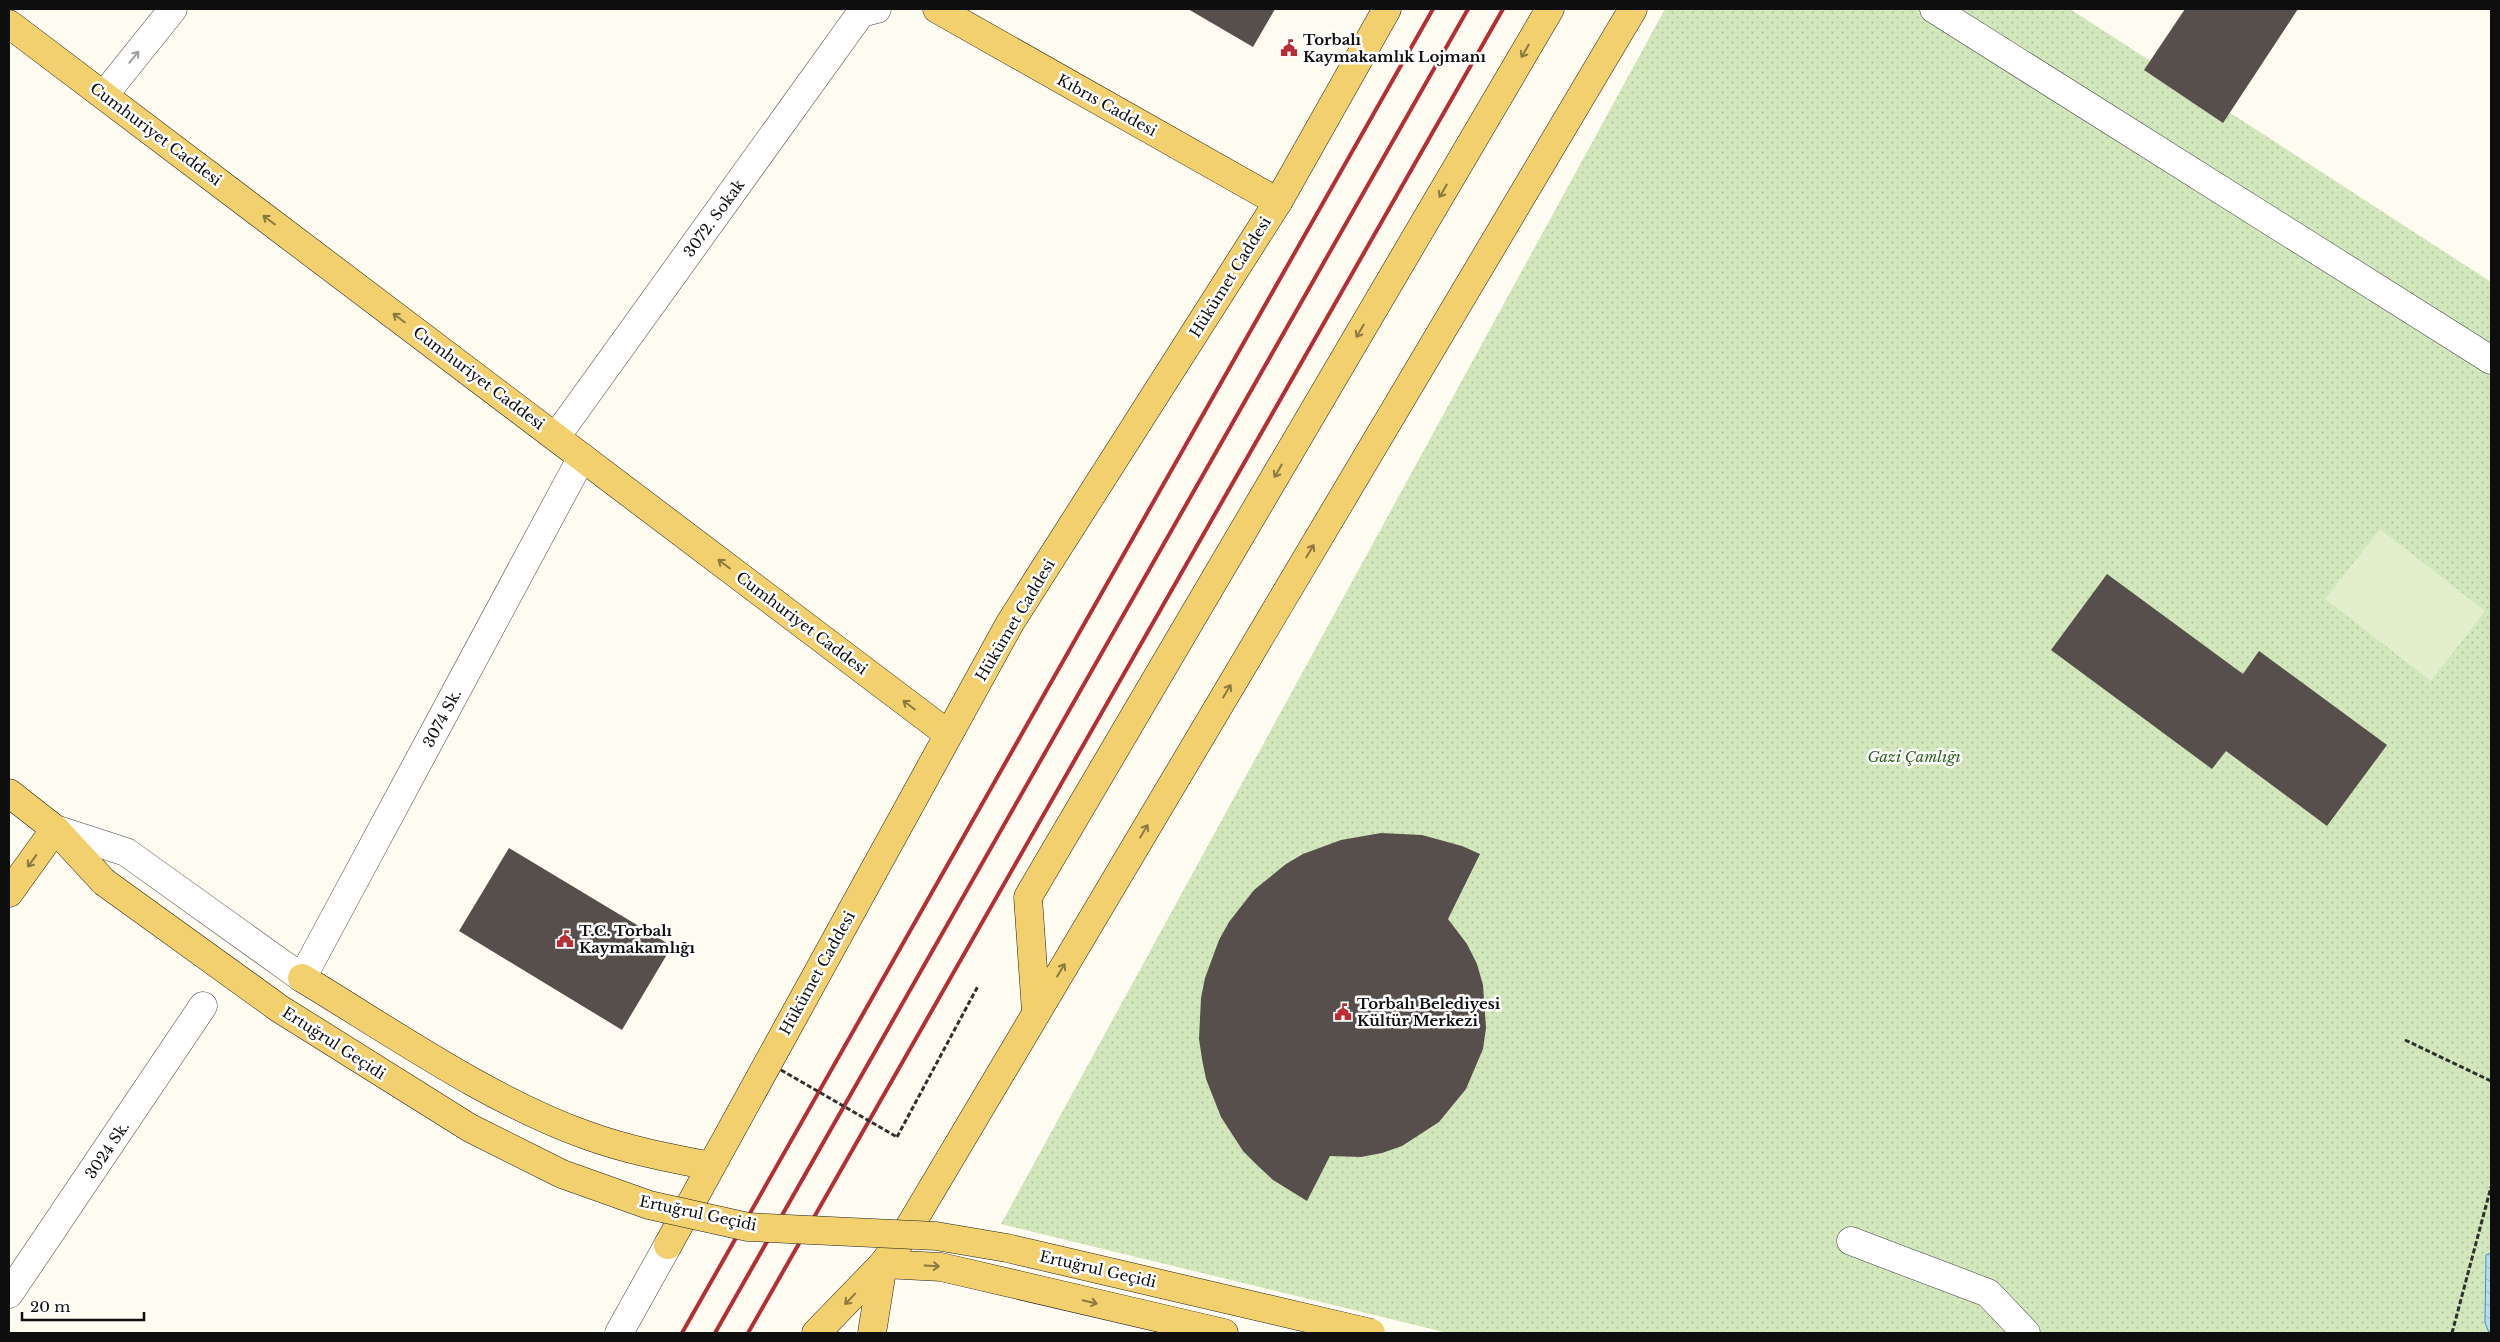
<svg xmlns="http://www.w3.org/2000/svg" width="2500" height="1342" font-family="'Libre Baskerville',serif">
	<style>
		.park { fill: url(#park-dots) }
		.pitch { fill: #e3efcc }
		.water { fill: url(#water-waves); stroke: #4292c6 }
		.building { fill: #564f4b }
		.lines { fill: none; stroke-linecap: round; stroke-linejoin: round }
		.minor-casing { stroke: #414141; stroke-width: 29 }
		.major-casing { stroke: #1f1f1f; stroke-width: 29 }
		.path { stroke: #303030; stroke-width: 3; stroke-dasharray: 5 2.5; stroke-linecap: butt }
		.minor { stroke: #fff; stroke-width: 28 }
		.major { stroke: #f1d06d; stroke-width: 28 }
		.rail { stroke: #b72d34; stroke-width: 4 }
		.major-bridge-casing { stroke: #1f1f1f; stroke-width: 29; stroke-linecap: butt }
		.path-bridge { stroke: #303030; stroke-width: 3; stroke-dasharray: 5 2.5; stroke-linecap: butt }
		.major-bridge { stroke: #f1d06d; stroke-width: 28 }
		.oneway { stroke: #8b7942 }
		.oneway2 { stroke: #9f9f9f }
		.labels { text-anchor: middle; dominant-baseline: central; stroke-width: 5; stroke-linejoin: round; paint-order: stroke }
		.poi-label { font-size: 15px; font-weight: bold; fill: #0e0e0e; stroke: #fff; text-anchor: start }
		.street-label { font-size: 15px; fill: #0e0e0e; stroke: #fff }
		.park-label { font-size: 15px; font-style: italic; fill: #2f6321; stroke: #fff }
	</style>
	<defs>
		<pattern id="park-dots" width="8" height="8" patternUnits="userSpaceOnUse" patternTransform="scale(1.25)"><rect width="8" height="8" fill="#d2e7bb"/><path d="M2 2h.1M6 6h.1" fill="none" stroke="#b3c5a0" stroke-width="1.8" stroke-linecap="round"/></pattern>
		<pattern id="water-waves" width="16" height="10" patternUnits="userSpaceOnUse" patternTransform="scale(1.25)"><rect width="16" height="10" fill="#b7ddf3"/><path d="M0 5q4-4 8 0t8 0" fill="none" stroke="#9cbccf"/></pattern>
	</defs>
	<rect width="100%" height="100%" fill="#fefbf0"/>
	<path class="park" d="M1665,9H2070L2491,282V1333H1448L1001,1224Z"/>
	<path class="pitch" d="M2380,529L2485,611L2431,681L2325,599Z"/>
	<path class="water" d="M2491,1253V1333H2489L2485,1322L2486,1255Z"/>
	<g class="building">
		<path d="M1188,9H1275L1253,47Z"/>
		<path d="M2185,9H2298L2223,123L2144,70Z"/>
		<path d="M2107,574L2243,674L2259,651L2387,745L2327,826L2226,751L2212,769L2051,650Z"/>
		<path d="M1381,833L1422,835L1462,846L1480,854L1448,919L1467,944L1477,964L1483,985L1486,1028L1483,1049L1466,1089L1439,1122L1402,1146L1382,1153L1361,1157L1330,1156L1307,1201L1273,1180L1258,1166L1243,1151L1221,1117L1206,1079L1202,1059L1199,1039L1201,998L1205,978L1219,940L1229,922L1254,890L1286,864L1303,854L1341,840Z"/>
		<path d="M509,848L672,946L622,1030L459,931Z"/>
	</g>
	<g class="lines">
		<g class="minor-casing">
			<g id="minor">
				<path d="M1934,9L2491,360"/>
				<path d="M104,95L173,9"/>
				<path d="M556,437L861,13L877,9"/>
				<path d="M55,829L126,852L302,978L582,457"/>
				<path d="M1851,1241L1988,1293L2026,1333"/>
				<path d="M9,1294L203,1006"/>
				<path d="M619,1333L668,1245"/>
			</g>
		</g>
		<g class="major-casing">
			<g id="major">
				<path d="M937,9L1278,202"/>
				<path d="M9,24L948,734"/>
				<path d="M9,793L55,829L104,882"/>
				<path d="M9,893L55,829"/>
				<path d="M302,978C390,1031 490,1101 586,1135C627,1150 669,1158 711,1166"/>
				<path d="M1036,1012L1028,897L1550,9"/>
				<path d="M668,1245L1010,623L1278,202L1387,9"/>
				<path d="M883,1264L941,1267L1224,1333"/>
				<path d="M816,1333L883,1264L904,1236L1633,9"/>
				<path d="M872,1333L883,1264"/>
			</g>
		</g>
		<g class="path">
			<path d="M2405,1040L2491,1081"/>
			<path d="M897,1137L978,986"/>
			<path d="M2452,1333L2491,1187"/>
		</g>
		<use href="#minor" class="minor"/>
		<use href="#major" class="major"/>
		<g class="rail">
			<path d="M682,1333L1433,9"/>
			<path d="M715,1333L1468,9"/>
			<path d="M748,1333L1503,9"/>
		</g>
		<g class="major-bridge-casing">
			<path id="major-bridge" d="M104,882L280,1009L470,1128L562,1174L649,1205L748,1227L936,1236L1007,1248L1371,1333"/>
		</g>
		<path class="path-bridge" d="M781,1070L897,1137"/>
		<use href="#major-bridge" class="major-bridge"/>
	</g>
	<defs><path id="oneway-shaft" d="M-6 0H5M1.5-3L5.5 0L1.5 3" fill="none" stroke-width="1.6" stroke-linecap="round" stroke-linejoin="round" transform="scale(1.25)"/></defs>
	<g class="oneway">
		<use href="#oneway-shaft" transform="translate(1525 51) rotate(120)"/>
		<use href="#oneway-shaft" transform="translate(1443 191) rotate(120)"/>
		<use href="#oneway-shaft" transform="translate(269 220) rotate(-143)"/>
		<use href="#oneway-shaft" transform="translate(399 318) rotate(-143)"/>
		<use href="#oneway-shaft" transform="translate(1360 331) rotate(120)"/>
		<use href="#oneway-shaft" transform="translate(1278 471) rotate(120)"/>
		<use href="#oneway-shaft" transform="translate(1310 551) rotate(-59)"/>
		<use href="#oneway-shaft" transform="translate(724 564) rotate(-143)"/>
		<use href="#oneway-shaft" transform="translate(1227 691) rotate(-59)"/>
		<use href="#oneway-shaft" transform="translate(909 705) rotate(-143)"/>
		<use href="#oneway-shaft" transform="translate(1144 831) rotate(-59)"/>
		<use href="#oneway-shaft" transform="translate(32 861) rotate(126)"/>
		<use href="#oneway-shaft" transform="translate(1061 970) rotate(-59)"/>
		<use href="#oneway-shaft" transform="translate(932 1266) rotate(3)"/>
		<use href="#oneway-shaft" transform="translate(850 1299) rotate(134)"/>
		<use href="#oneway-shaft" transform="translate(1090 1302) rotate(13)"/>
	</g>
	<use class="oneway2" href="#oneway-shaft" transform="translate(134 57) rotate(-51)"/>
	<defs>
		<g id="civic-bare" transform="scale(1.35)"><path d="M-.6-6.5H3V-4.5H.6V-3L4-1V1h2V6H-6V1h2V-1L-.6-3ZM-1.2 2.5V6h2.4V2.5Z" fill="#b72d34" stroke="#fff" stroke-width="2.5" paint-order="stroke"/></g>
	</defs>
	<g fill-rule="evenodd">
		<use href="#civic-bare" x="1289" y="48"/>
		<use href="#civic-bare" x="565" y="939"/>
		<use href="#civic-bare" x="1343" y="1012"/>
	</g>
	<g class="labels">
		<g class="poi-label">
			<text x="1303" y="39">Torbalı<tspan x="1303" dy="17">Kaymakamlık Lojmanı</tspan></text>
			<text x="579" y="930">T.C. Torbalı<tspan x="579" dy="17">Kaymakamlığı</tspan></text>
			<text x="1357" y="1003">Torbalı Belediyesi<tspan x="1357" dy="17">Kültür Merkezi</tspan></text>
		</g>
		<g class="street-label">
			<text transform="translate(1107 105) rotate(29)">Kıbrıs Caddesi</text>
			<text transform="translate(156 134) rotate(37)">Cumhuriyet Caddesi</text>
			<text transform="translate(714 218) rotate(-54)">3072. Sokak</text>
			<text transform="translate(1230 277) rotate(-58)">Hükümet Caddesi</text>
			<text transform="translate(479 378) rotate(37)">Cumhuriyet Caddesi</text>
			<text transform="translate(1015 620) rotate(-59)">Hükümet Caddesi</text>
			<text transform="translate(802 623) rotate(37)">Cumhuriyet Caddesi</text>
			<text transform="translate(442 718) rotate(-62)">3074 Sk.</text>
			<text transform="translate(817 973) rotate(-61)">Hükümet Caddesi</text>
			<text transform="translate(334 1043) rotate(33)">Ertuğrul Geçidi</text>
			<text transform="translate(107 1150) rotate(-56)">3024 Sk.</text>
			<text transform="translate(698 1213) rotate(12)">Ertuğrul Geçidi</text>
			<text transform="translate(1098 1269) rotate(13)">Ertuğrul Geçidi</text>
		</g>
		<g class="park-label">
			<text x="1914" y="756">Gazi Çamlığı</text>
		</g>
	</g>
	<rect width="2500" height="1342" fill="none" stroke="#0e0e0e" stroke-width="20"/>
	<path d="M22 1312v8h122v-8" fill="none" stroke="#0e0e0e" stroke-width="2.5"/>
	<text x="30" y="1312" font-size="15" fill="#0e0e0e" stroke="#ffffff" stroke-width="4" paint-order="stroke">20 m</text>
</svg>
